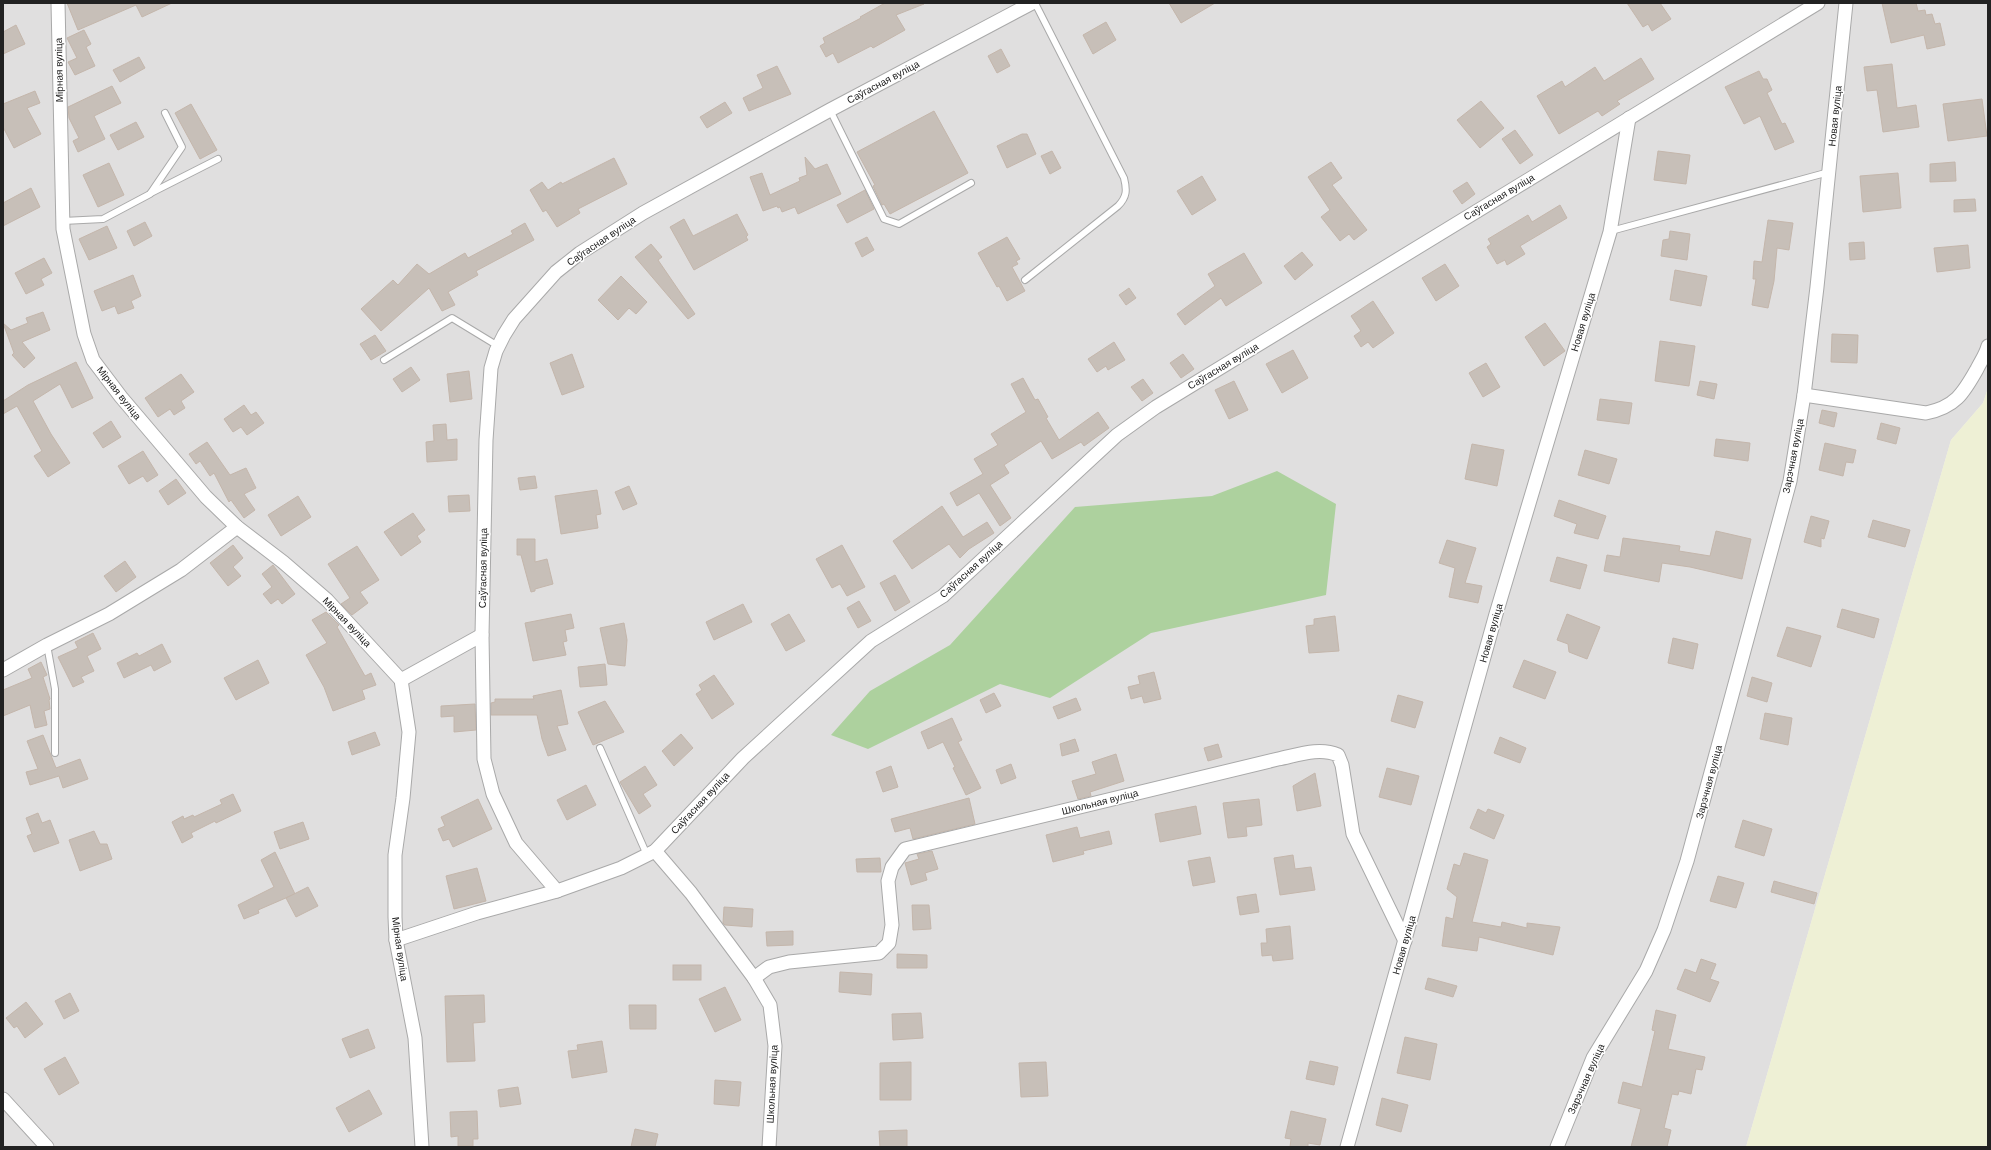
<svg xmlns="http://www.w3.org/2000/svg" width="1991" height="1150" font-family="Helvetica,sans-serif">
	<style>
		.residential { fill: #e0dfdf }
		.farmland { fill: #eef0d5 }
		.forest { fill: #add19e }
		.building { fill: #c7bfb8; stroke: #c4b6ab }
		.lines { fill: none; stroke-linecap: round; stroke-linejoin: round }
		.service-casing { stroke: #a9a9a9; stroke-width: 8 }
		.minor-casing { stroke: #a9a9a9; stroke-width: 15 }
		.service { stroke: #fff; stroke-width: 6 }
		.minor { stroke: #fff; stroke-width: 13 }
		.labels { text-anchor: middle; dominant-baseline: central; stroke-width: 3; stroke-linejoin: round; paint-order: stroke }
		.street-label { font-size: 10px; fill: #222; stroke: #fff }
	</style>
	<rect width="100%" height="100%" fill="#f2efe9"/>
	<path class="residential" d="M3,3H1988V388L1983,403L1951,440L1746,1147H3Z"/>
	<path class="farmland" d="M1988,388V1147H1746L1951,440L1983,403Z"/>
	<path class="forest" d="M1277,471L1336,504L1326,595L1151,633L1050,698L1000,684L868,749L831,735L870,691L950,645L1075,507L1212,496Z"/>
	<g class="building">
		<path d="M67,3H172L142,17L136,5L78,30Z"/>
		<path d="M885,3L924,4L896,15L905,30L873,48L871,46L838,63L833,53L826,57L820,46L825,43L823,38L861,18L860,17Z"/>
		<path d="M1169,3H1215L1181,23Z"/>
		<path d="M1627,3H1660L1671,19L1652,31L1648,24L1643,27Z"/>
		<path d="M1882,3H1916L1918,11L1925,10L1926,15L1932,14L1935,24L1940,23L1945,45L1927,49L1924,35L1891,43Z"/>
		<path d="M1106,22L1116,40L1093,54L1083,35Z"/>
		<path d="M16,25L25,44L3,54V32Z"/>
		<path d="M84,30L91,44L86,47L95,66L75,75L68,62L77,58L67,38Z"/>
		<path d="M1001,49L1010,66L997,73L988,56Z"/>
		<path d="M139,57L145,68L120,82L113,70Z"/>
		<path d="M1641,58L1654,79L1617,101L1620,104L1602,116L1598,111L1559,134L1537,96L1562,81L1565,87L1595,67L1604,81Z"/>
		<path d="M1892,64L1897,108L1916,105L1919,127L1883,132L1877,90L1867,91L1864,67Z"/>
		<path d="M777,66L791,94L749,111L743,98L763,88L757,75Z"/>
		<path d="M1759,71L1763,79H1767L1772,90L1767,93L1782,124L1785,123L1794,142L1775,150L1760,116L1744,124L1725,87Z"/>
		<path d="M112,86L121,103L94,116L105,139L78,152L73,141L79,138L69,118L68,107Z"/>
		<path d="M35,91L40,103L27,108L41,134L14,148L3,127V104Z"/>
		<path d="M1982,99L1987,136L1948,141L1943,104Z"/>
		<path d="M1481,101L1504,128L1480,148L1457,120Z"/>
		<path d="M725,102L732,113L707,128L700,117Z"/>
		<path d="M191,104L217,150L200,159L175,113Z"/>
		<path d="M934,111L968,173L890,214L884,204L882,205L873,186L875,185L857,152Z"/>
		<path d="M136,122L144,137L118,150L110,135Z"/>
		<path d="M1515,130L1533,155L1520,164L1502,139Z"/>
		<path d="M1022,134H1027L1036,154L1007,168L997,146Z"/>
		<path d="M1052,151L1061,168L1050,174L1041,156Z"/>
		<path d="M1658,151L1690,155L1686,184L1654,180Z"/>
		<path d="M805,157L815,169L827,164L841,194L798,214L795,207L782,212L780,207L778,208L777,206L763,211L750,177L762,173L770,195L800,181L799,178L807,175Z"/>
		<path d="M614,158L627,184L578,209L580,213L557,227L546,210L543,212L530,190L542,182L548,190L561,182L562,184Z"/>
		<path d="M1331,162L1342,178L1332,185L1367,230L1354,240L1349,234L1340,241L1321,217L1330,210L1308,177Z"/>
		<path d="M1955,162L1956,181L1930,182V164Z"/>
		<path d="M109,163L124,195L98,207L83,175Z"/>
		<path d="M1898,173L1901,208L1863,212L1860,176Z"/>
		<path d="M1202,176L1216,200L1192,215L1177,191Z"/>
		<path d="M1467,182L1475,194L1462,204L1453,191Z"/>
		<path d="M31,188L40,207L3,226V203Z"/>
		<path d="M865,190L874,209L847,223L837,205Z"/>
		<path d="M1975,199L1976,211L1954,212V200Z"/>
		<path d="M1560,205L1567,218L1520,246L1525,254L1507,265L1505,260L1497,264L1487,247L1491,244L1488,239L1528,215L1532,222Z"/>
		<path d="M737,214L748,235L746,237L748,240L694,270L670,227L684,219L693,236Z"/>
		<path d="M1768,220L1793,223L1789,250L1777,248L1774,281L1768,308L1752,305L1756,279H1753L1754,261L1762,262Z"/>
		<path d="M145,222L152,236L134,246L127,231Z"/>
		<path d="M525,223L534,240L476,271L478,275L448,292L455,305L442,311L429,288L381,331L361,309L393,280L398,285L417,264L429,274L465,253L468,258L513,234L511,231Z"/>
		<path d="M107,226L117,248L89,260L79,239Z"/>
		<path d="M1670,231L1690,234L1687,260L1661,256L1663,240L1669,239Z"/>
		<path d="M867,237L874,250L862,257L855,243Z"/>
		<path d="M1007,237L1020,259L1016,261L1018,264L1012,267L1025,291L1007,301L999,286L997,287L978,253Z"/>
		<path d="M1864,242L1865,259L1850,260L1849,243Z"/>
		<path d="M651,244L662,257L658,260L695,314L688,319L635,257Z"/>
		<path d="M1968,245L1970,268L1937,272L1934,248Z"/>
		<path d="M1302,252L1313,265L1295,280L1284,266Z"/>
		<path d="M1244,253L1262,283L1226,306L1221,298L1185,325L1177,314L1215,286L1208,274Z"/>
		<path d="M44,258L52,273L41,279L44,285L26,294L15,273Z"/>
		<path d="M1445,264L1459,286L1436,301L1422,278Z"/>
		<path d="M1675,270L1707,276L1701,306L1670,300Z"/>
		<path d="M133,275L141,296L131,301L134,308L118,314L115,306L102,311L94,291Z"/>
		<path d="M621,276L647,302L636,314L629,308L618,320L598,300Z"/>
		<path d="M1129,288L1136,298L1126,305L1119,295Z"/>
		<path d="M1373,301L1394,333L1373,348L1368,342L1361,347L1354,336L1361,331L1351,316Z"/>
		<path d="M43,312L50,330L22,342L35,358L24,368L12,355L14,353L3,323L11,330L28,323L26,318Z"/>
		<path d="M1545,323L1565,351L1544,366L1525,337Z"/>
		<path d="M1832,334L1858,335L1857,363L1831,362Z"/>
		<path d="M375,335L386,351L371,360L360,344Z"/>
		<path d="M1660,341L1695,346L1689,386L1655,381Z"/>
		<path d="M1114,342L1125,360L1108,370L1106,366L1097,372L1088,359Z"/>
		<path d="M1293,350L1308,378L1282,393L1266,364Z"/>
		<path d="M572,354L584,387L562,395L550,363Z"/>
		<path d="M1183,354L1194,369L1181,378L1170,363Z"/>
		<path d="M76,362L93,398L72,408L60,384L33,401L51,434L70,463L48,477L34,456L42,451L17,406L3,414V401L28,385Z"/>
		<path d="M1486,363L1500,387L1483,397L1469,373Z"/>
		<path d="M411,367L420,380L402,392L393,379Z"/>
		<path d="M469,371L472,399L450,402L447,374Z"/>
		<path d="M181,374L194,392L181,401L185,408L174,415L170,409L158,417L145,398Z"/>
		<path d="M1023,378L1035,400L1038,399L1048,417L1046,418L1059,440L1098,412L1109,428L1084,446L1081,442L1052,459L1041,441L1004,465L1009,473L990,485L1011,518L1000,526L979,493L957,506L950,493L983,474L974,459L998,445L991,434L1026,412L1011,384Z"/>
		<path d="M1143,379L1153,393L1142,401L1131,387Z"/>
		<path d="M1234,381L1248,410L1229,419L1215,390Z"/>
		<path d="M1700,381L1717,384L1714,399L1697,395Z"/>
		<path d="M1600,399L1632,403L1629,424L1597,420Z"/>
		<path d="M244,405L251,415L256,412L264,423L247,435L241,427L233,432L224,419Z"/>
		<path d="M1822,410L1837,413L1834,427L1819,423Z"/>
		<path d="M111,421L121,437L103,448L93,433Z"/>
		<path d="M1881,423L1900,428L1896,444L1877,439Z"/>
		<path d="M446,424L447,440L457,439V460L427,462L426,442L434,441L433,425Z"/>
		<path d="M1716,439L1750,443L1748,461L1714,456Z"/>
		<path d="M207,442L230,475L246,468L256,488L244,494L255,510L244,518L231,500L229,502L214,473L210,476L200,461L196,464L189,454Z"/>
		<path d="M1825,443L1856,450L1853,463L1846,462L1843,476L1819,470Z"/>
		<path d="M1472,444L1504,450L1497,486L1465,479Z"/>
		<path d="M1585,450L1617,459L1609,484L1578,475Z"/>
		<path d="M143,451L158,475L147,482L143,476L129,484L118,466Z"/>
		<path d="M535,476L537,488L520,490L518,478Z"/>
		<path d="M176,479L186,493L168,505L159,491Z"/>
		<path d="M629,486L637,504L623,510L615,492Z"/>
		<path d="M597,490L601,514L596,515L598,528L561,534L555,496Z"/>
		<path d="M469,495L470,511L449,512L448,496Z"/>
		<path d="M298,496L311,517L281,536L268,515Z"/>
		<path d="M1559,500L1606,516L1598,539L1574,533L1577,524L1554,516Z"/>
		<path d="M942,506L963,537L987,522L994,533L969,549L960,558L949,544L912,569L893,541Z"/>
		<path d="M413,513L425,530L417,536L421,542L401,556L384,532Z"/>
		<path d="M1811,516L1829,521L1824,539L1821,538V547L1804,542Z"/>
		<path d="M1873,520L1910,530L1905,547L1868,537Z"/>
		<path d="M1716,531L1751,539L1742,579L1690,567L1662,563L1659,582L1604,571L1607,555L1620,557L1623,538L1680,546L1679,551L1710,556Z"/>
		<path d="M517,539H535V562L547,559L553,584L535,589V591L531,592L521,555H517Z"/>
		<path d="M1447,540L1476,548L1465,583L1482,586L1478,603L1449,597L1455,568L1439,563Z"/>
		<path d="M233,545L243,558L233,567L241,576L228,586L210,563Z"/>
		<path d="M842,545L865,587L847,596L840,584L832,588L816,559Z"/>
		<path d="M357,546L379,580L360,592L368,603L352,615L341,604L350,598L328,564Z"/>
		<path d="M1557,557L1587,565L1580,589L1550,581Z"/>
		<path d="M125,561L136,577L116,592L104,576Z"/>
		<path d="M273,565L295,594L282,604L278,599L271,604L263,594L272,587L262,574Z"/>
		<path d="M895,575L910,602L895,611L880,583Z"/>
		<path d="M859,601L871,621L858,628L847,608Z"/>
		<path d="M743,604L752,622L714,640L706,622Z"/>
		<path d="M1842,609L1879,619L1874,638L1837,627Z"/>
		<path d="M326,612L339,625L337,627L365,676L371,673L376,685L362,690L365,699L333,711L324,687L306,655L327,643L312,620Z"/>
		<path d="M571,614L574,628L565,630L567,641L563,642L566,655L533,661L525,623Z"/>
		<path d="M789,614L805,641L786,651L771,624Z"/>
		<path d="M1567,614L1600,627L1587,659L1569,652L1568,644L1557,640Z"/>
		<path d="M1335,616L1339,651L1309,653L1306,626L1314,625V619Z"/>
		<path d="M624,623L627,640L625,666L608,664L600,628Z"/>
		<path d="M1787,627L1821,636L1811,667L1777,656Z"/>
		<path d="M93,633L101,649L87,656L94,671L81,677L84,682L73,687L58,657L78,648L75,642Z"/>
		<path d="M1673,638L1698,644L1693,669L1668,663Z"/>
		<path d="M162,644L171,662L154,671L151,665L124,678L117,663L137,653L139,656Z"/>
		<path d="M258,660L269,683L236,700L224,678Z"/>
		<path d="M1524,660L1556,672L1545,699L1513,687Z"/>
		<path d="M41,662L47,675L43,677L50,699L49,700L50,709L44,711L47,725L35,728L30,705L3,716V690L32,678L28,669Z"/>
		<path d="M605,664L607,685L580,687L578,667Z"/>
		<path d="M1154,672L1161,699L1144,703L1142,696L1131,699L1128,687L1140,684L1138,676Z"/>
		<path d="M714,675L734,704L712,719L696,694L702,690L699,685Z"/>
		<path d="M1752,677L1772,683L1767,702L1747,696Z"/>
		<path d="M561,690L568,724L557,726L566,750L548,756L542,739L537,715H491V703L495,702V699H534L533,696Z"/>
		<path d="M994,693L1001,706L986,713L980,700Z"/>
		<path d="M1398,695L1423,702L1415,728L1391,721Z"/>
		<path d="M1076,698L1081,710L1058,719L1053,707Z"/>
		<path d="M605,701L624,732L593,745L578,712Z"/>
		<path d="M475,704L476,730L454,732V716L441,717V706Z"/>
		<path d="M1765,713L1792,718L1788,745L1760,739Z"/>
		<path d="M952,718L962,740L958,742L981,788L966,795L953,768L955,767L943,742L928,749L921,732Z"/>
		<path d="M375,732L380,745L352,755L348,742Z"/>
		<path d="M681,734L693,748L674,766L662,751Z"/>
		<path d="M43,735L56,768L80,759L88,779L63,788L59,776L30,785L26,772L38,769L27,741Z"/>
		<path d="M1500,737L1526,748L1520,763L1494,753Z"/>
		<path d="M1075,739L1079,751L1062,756L1060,744Z"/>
		<path d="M1218,744L1222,757L1208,761L1204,748Z"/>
		<path d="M1116,754L1124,781L1090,792L1091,796L1078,799L1072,781L1096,774L1092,762Z"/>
		<path d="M1011,764L1016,778L1001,784L996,770Z"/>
		<path d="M645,766L657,785L643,794L651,806L639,814L620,782Z"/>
		<path d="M891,766L898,787L883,792L876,772Z"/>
		<path d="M1387,768L1419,776L1411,805L1379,797Z"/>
		<path d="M1315,773L1321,806L1297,811L1293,786Z"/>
		<path d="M586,785L596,805L567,820L557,800Z"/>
		<path d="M233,794L241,811L216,823L215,821L191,833L193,837L182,843L172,822L183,816L184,819L193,815L194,817L222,804L220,800Z"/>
		<path d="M969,798L975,824L913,839L910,828L895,832L891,819Z"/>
		<path d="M478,799L492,829L453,847L449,839L443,841L438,829L445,826L441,817Z"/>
		<path d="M1259,799L1262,825L1246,827L1247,836L1228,838L1223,803Z"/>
		<path d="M1196,806L1201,834L1160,842L1155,814Z"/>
		<path d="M1478,809L1486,813L1488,809L1504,815L1494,839L1470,828Z"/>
		<path d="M38,813L42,823L50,820L59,843L34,852L27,836L32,834L26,818Z"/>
		<path d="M1743,820L1772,829L1764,856L1735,847Z"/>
		<path d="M303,822L309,839L280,849L274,832Z"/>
		<path d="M1077,827L1080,838L1109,831L1112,844L1083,851L1084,854L1053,862L1046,835Z"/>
		<path d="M94,831L100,844H107L112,859L80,871L69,840Z"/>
		<path d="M932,851L938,869L925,873L927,880L911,885L905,863L919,859L917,854Z"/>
		<path d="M275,852L295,894L258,910L259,913L244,919L238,905L274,887L261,860Z"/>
		<path d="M1464,853L1488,860L1472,922L1501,927L1502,922L1527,928V923L1560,927L1553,955L1479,937L1477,951L1442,946L1446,917L1453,919L1457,897L1447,889L1454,864L1460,866Z"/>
		<path d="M1293,855L1295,869L1311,867L1315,890L1280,895L1274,858Z"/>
		<path d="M1210,857L1215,882L1193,886L1188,861Z"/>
		<path d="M880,858L881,872H857L856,859Z"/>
		<path d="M477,868L486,901L454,909L446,876Z"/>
		<path d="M1718,876L1744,883L1736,908L1710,901Z"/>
		<path d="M1774,881L1817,893L1814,904L1771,892Z"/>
		<path d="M308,887L318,906L296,917L286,898Z"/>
		<path d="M1256,894L1259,912L1240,915L1237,897Z"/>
		<path d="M912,905H929L931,929L913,930Z"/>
		<path d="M724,907L753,909L752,927L725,925L723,923Z"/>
		<path d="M1290,926L1293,959L1273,961L1272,955L1262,956L1261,943H1267L1266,929Z"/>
		<path d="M793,931V945L767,946L766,932Z"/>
		<path d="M897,954L927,955V968H897Z"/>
		<path d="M1701,959L1716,964L1710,979L1719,982L1710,1002L1677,989L1685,969L1696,973Z"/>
		<rect x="673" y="965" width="28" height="15"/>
		<path d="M840,972L872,974L871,995L839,992Z"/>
		<path d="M1428,978L1457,986L1453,997L1425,989Z"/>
		<path d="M725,987L741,1020L715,1032L699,999Z"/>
		<path d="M70,993L79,1011L64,1019L55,1001Z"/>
		<path d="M484,995L485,1022L473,1023L475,1061L447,1062L445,996Z"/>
		<path d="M26,1002L43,1024L25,1038L17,1026L14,1028L6,1018Z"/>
		<path d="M629,1005H656V1029H630Z"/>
		<path d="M1656,1010L1676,1015L1668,1049L1705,1057L1702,1070L1696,1069L1691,1094L1679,1091L1678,1095L1672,1094L1664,1128L1671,1130L1667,1147H1631L1641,1109L1618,1103L1623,1082L1642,1087L1655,1031L1652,1030Z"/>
		<path d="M921,1013L923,1038L893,1040L892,1014Z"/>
		<path d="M368,1029L375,1048L350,1058L342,1039Z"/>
		<path d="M1405,1037L1437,1044L1430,1080L1397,1073Z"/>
		<path d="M602,1041L607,1072L572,1078L568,1051L578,1050L577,1045Z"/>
		<path d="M65,1057L79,1083L59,1095L44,1069Z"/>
		<path d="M1310,1061L1338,1067L1334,1085L1306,1079Z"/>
		<path d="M911,1062V1100H880V1063Z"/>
		<path d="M1046,1062L1048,1096L1021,1097L1019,1063Z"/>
		<path d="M715,1080L741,1082L739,1106L714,1104Z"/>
		<path d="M518,1087L521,1104L500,1107L498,1090Z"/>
		<path d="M369,1090L382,1114L349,1132L336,1108Z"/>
		<path d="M1382,1098L1408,1105L1401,1132L1376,1125Z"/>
		<path d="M477,1111L478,1139H473V1146H458V1136L451,1137L450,1112Z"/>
		<path d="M1291,1111L1326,1119L1320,1145L1308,1143V1147H1290L1291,1139L1285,1138Z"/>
		<path d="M635,1129L658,1134L655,1147H631Z"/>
		<path d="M907,1130V1147H880L879,1131Z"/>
	</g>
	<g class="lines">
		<g class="service-casing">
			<g id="service">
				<path d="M830,110L884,219L899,224L971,183"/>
				<path d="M151,193L218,159"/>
				<path d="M63,221L103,219L150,194L182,147L165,113"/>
				<path d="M1611,231L1829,172"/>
				<path d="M1025,280L1118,206C1127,197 1127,190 1124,178L1035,3"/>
				<path d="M384,360L452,318L498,346"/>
				<path d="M47,645L55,689V753"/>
				<path d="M600,748L647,855"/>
			</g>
		</g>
		<g class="minor-casing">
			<g id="minor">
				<path d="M58,3L63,229L84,334L93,360L121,397L206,497L237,527L283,562L327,600L401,680L409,732L403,798L395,855V917L396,940L415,1038L422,1147"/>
				<path d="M1032,3L830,110L643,213L580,253L556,272L514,319L504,335L496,351L491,368L486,440L482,635L484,759L493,794L516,843L557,891L621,868L655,851L743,758L871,641L943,596L1117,435L1156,407L1818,3"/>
				<path d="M1804,395L1926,413C1955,407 1963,394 1977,369C1981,361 1986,354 1988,346"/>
				<path d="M3,670L47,645L109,614L181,570L237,527"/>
				<path d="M401,680L482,635"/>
				<path d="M655,851L691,893L754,978L770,1005L775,1046L769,1147"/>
				<path d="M396,940L477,913L557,891"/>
				<path d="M754,978L769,967L789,962L879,953L889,943L892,925L888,881L892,867L905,849L1278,759C1298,755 1319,747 1338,755L1342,765L1353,834L1405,941"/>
				<path d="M3,1099L47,1147"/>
				<path d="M1347,1147L1496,614L1610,232L1629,118"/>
				<path d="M1557,1147L1593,1058L1646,971L1664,930L1687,861L1790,481L1804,395L1817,287L1846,3"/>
			</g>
		</g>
		<use href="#service" class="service"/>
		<use href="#minor" class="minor"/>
	</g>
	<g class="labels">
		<g class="street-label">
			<text transform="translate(59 70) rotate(-91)">Мірная вуліца</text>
			<text transform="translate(883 82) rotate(-28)">Саўгасная вуліца</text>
			<text transform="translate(1835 116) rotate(-84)">Новая вуліца</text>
			<text transform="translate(1499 197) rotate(-31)">Саўгасная вуліца</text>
			<text transform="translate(601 241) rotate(-34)">Саўгасная вуліца</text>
			<text transform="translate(1583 322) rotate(-73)">Новая вуліца</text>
			<text transform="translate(1223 366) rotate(-31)">Саўгасная вуліца</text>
			<text transform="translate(119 393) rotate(52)">Мірная вуліца</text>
			<text transform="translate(1793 456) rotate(-79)">Зарэчная вуліца</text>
			<text transform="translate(483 568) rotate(-89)">Саўгасная вуліца</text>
			<text transform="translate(971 569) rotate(-42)">Саўгасная вуліца</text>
			<text transform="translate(347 622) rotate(46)">Мірная вуліца</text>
			<text transform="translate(1491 633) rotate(-74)">Новая вуліца</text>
			<text transform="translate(1709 782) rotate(-75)">Зарэчная вуліца</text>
			<text transform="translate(1100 802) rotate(-14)">Школьная вуліца</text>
			<text transform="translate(700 803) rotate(-47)">Саўгасная вуліца</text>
			<text transform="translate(1404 945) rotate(-74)">Новая вуліца</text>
			<text transform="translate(400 949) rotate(82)">Мірная вуліца</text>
			<text transform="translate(1586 1079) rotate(-66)">Зарэчная вуліца</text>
			<text transform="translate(772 1084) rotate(-87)">Школьная вуліца</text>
		</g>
	</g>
	<rect width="1991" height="1150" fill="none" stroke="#222222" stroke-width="8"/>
</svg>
